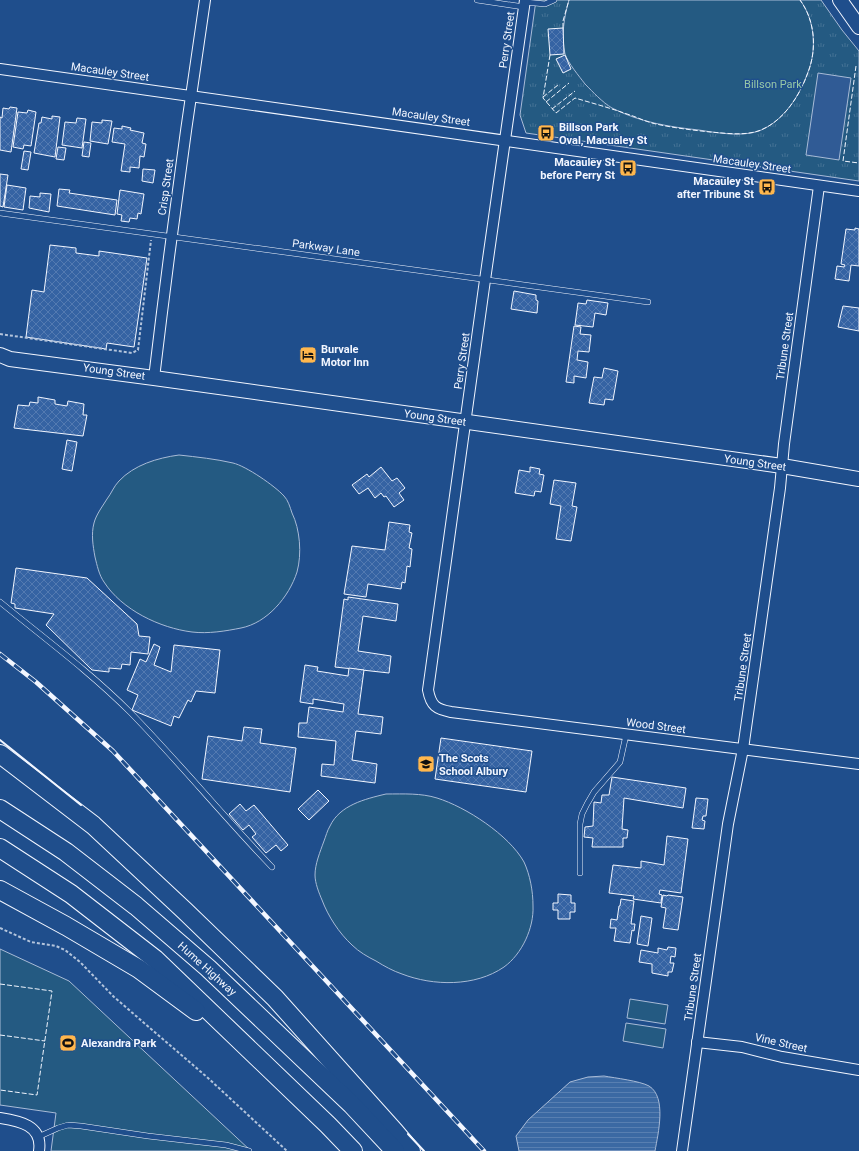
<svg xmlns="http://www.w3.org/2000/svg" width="859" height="1151" font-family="Roboto,sans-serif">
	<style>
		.grass { fill: url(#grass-tufts); stroke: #a8bbd7 }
		.pitch { fill: #245a82; stroke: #a8bbd7 }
		.parking { fill: #305b95; stroke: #a8bbd7 }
		.water { fill: url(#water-rules); stroke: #a8bbd7 }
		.building { fill: url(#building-cross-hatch); stroke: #f2f6ff }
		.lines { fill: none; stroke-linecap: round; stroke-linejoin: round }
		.lane-casing { stroke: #f2f6ff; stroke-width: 6 }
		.street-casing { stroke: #f2f6ff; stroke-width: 12 }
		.secondary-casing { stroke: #f2f6ff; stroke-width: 16 }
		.highway-casing { stroke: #f2f6ff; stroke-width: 20 }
		.path { stroke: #b3c4dc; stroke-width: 2; stroke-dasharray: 3 2; stroke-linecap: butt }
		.lane { stroke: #1f4e8c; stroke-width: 5 }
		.street { stroke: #1f4e8c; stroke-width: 10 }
		.secondary { stroke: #1f4e8c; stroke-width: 14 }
		.highway { stroke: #1f4e8c; stroke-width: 18 }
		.rail-casing { stroke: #f2f6ff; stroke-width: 4.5 }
		.rail { stroke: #1f4e8c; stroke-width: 3; stroke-dasharray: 9; stroke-linecap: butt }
		.fence { stroke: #f2f6ff; stroke-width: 1; stroke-dasharray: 5 2; stroke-linecap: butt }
		.wall { stroke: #f2f6ff; stroke-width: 2 }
		.labels { text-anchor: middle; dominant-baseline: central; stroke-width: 3; stroke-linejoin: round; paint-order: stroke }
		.street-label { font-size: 11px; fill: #f2f6ff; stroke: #1f4e8c }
		.park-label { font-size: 11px; fill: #97c8a6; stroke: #1f4e8c }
		.poi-label { font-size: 11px; font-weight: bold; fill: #f2f6ff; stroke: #1f4e8c; text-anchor: start }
	</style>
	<defs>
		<pattern id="grass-tufts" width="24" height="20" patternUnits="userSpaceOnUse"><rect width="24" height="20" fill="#245a82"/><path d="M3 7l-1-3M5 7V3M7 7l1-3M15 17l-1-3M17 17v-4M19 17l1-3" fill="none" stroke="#447295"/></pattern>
		<pattern id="water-rules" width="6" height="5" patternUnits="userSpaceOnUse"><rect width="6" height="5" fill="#3b69a3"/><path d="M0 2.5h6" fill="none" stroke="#587fb1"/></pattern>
		<pattern id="building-cross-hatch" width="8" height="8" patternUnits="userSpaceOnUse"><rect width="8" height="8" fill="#3563a3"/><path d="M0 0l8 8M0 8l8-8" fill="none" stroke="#537ab1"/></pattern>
	</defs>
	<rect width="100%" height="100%" fill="#1f4e8c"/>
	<path class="grass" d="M536,0H821L842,30L859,51V181L526,133L520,115Z"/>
	<g class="pitch">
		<path d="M569,0H800C815,20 817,50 808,72C800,95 784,121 759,131C741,137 718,133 699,130C670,127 639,122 612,108C602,102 593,92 585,84C579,76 568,63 565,54C561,36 564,17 569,0Z"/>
		<path d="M179,455C197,457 216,459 233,463C246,466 275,486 284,496C288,500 290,507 292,513C300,529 302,554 297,572C289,597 267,623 241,628C226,631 208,634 192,632C160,628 122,610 104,582C99,575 97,565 95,557C93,546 91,534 94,523C96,515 102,507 107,499C111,494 114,486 119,481C134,465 157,458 179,455Z"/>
		<path d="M386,794C404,794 421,793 437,798C466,807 509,835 524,862C530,875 533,891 533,906C534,928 522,954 504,967C475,987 433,986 402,974C393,971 384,966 376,961C368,957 359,952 352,945C339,933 328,916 322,900C319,893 315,883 315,875C315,864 320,852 324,841C326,836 327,831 330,826C340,805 365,799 386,794Z"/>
		<path d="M0,949L69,981L251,1151H51L56,1113L0,1105Z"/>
		<path d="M630,999L668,1005L665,1024L627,1018Z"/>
		<path d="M626,1023L666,1029L663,1048L623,1041Z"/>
	</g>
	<path class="parking" d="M818,73L851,78L839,160L806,155Z"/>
	<path class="water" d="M604,1076C615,1078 640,1081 649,1086C667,1097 658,1134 655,1151H519L516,1136L528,1120L570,1082L588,1077Z"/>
	<g class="building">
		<path d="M563,28L564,54L550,55L548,29Z"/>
		<path d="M565,55L571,69L563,73L556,59Z"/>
		<path d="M10,107L17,108L11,152L0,150V117L2,118L3,108L9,109Z"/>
		<path d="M28,110L36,112L31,146L24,145L23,149L13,147L18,112L27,113Z"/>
		<path d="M52,116L60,117L55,157L34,153L39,123H41L42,117L52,119Z"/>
		<path d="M77,118L86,119L82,148L62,145L65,122L76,123Z"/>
		<path d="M102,120L112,121L108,144L90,141L92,122L102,123Z"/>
		<path d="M122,126L131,128L130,130L144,133L142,143L146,144L144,157L140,156L139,168L130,167V172L121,171L125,144L112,142L114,128L122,129Z"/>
		<path d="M84,142L91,143L89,157L82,156Z"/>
		<path d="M58,147L66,148L64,160L56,159Z"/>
		<path d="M24,151L31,152L28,170L21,169Z"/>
		<path d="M143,169L155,170L153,183L142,181Z"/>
		<path d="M0,174L8,175L3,207L0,206Z"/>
		<path d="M7,185L26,188L23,210L4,207Z"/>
		<path d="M59,189L70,190L69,193L117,200L115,215L57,206Z"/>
		<path d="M120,190L144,194L141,214L138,213L137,219L130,218L129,222L121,221L122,215L117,214Z"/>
		<path d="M40,193L51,194L49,212L29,208L30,196L40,197Z"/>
		<path d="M855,228L859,229V266L851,265L849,281L835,279L837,266L844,267L845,265L841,264L846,229L855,230Z"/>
		<path d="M50,245L76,248V253L99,256V251L147,258L134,347L107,343L106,349L26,337L32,290L44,292Z"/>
		<path d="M514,291L536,295V300L538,301L537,313L511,309Z"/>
		<path d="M587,300L608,303L606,315L595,313L593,327L575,325L578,303L586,304Z"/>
		<path d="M843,306L859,308V331L838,327Z"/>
		<path d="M574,326L581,327L580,334L591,335L589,352L578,351L577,360L588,362L586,378L574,376V383L566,382Z"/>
		<path d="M604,368L618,371L613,400L605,399L604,405L589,403L594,377L602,378Z"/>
		<path d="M38,397L55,400V404L67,406L68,401L84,404L83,415H87L83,436L14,428L18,405L29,406L30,402L38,403Z"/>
		<path d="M67,440L77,442L72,471L62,469Z"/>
		<path d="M381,467L392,481L397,478L405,488L399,493L404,500L394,507L386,496L384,497L381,493L375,498L368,488L359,494L352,485L367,474L369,477Z"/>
		<path d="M530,467L540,469L539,474L544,475L541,492L535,491L534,496L515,493L519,470L530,472Z"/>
		<path d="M554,480L576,483L572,506L577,507L571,541L556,539L561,506L550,504Z"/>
		<path d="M389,522L410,525L409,532L412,533L409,548L412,549L410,567L407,566L405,583L402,582L401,589L368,584L366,597L344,594L352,546L385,550Z"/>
		<path d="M16,568L87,578L137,624L139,636L150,637L148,654L131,652L130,665L122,664L121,669L109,668V672L92,670L46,625L54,614L15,608V604L11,603Z"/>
		<path d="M348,597L398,604L396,621L363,616L358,651L391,656L389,673L335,667L344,599L348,600Z"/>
		<path d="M154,644L160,647L154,665L171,672L174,645L220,650L215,693L196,691L191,702L188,700L179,718L174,716L171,726L132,710L138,695L127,690L140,659L146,662Z"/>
		<path d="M305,665L318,667L317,671L348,676L349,668L364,670L358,714L383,717L381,734L356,731L352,760L377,764L375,783L321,776L322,764L334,765L336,741L298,737L299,723H307L309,707L343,712L344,704L313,699V704L300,702Z"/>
		<path d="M244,727L262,729L260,743L296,748L290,792L202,779L208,736L242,741Z"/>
		<path d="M441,738L532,751L526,792L435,779Z"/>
		<path d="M612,777L686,788L683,808L624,798L622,829L628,830L627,838H623V847H592L593,838L584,837L585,827L593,826L594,802L601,803L602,795H609Z"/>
		<path d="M318,790L329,801L309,820L298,809Z"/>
		<path d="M696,798L708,799L706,816H703L702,820L705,821L704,829L692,828Z"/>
		<path d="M240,804L246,811L254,805L288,845L281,851L276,845L266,853L252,837L256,834L249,825L243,830L229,814Z"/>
		<path d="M667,836L688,839L681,893L660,890L659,894L662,895L661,903L633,899L634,896L609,893L613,865L641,868V861L664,865Z"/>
		<path d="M558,894L571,895V903H575V912H570V919H558V910H553V903H558Z"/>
		<path d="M663,895L667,896L668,895L683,897L678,930L663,928L666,908L661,907Z"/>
		<path d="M621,899L634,901L631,924H635L634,931L632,930L630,943L614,941L616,928H610L611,919L617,920L619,906H620Z"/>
		<path d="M641,916L652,918L648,946L637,944Z"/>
		<path d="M668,947L676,948L675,957L671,956L670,963H674L672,972H668V976L652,973V964L639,962L641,950L658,953V948L667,950Z"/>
	</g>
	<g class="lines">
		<g class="lane-casing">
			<g id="lane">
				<path d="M477,0L524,7"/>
				<path d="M525,2L545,4L554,0"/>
				<path d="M0,213L648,302"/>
				<path d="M0,602C44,638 90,672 130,712C179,762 223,816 272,867"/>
				<path d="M580,873V824L582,814L587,804L594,792L620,762L626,735"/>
				<path d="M38,1137L58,1128L68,1125L81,1126L148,1136L226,1145L249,1151"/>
			</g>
		</g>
		<g class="street-casing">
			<g id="street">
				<path d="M525,0L485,280L428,690C431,706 436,709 451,712L859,764"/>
				<path d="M0,69L859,191"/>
				<path d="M154,378C169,252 186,126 205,0"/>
				<path d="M697,1042L742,1047L782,1057L859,1070"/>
				<path d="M0,1118C19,1121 43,1125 39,1151"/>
				<path d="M682,1151L728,824L743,749L780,488L784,444L819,186"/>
			</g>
		</g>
		<g class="secondary-casing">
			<g id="secondary">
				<path d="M840,0L859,27"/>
				<path d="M0,355L10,359L154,378L782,466L859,479"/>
			</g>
		</g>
		<g class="highway-casing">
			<g id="highway">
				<path d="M0,754L93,825L185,911L275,998L395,1132L411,1151"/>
				<path d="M0,809L66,852L136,906L208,968L352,1105L395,1151"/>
				<path d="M0,848L71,894L155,959L328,1125L353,1151"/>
				<path d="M0,890L66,926L139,969L196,1011"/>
			</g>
		</g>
		<g class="path">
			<path d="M0,334L132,353L138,350L151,240"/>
			<path d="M0,928L31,942L56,946L65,950L80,962L114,997L208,1078L287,1151"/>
		</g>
		<use href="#lane" class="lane"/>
		<use href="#street" class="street"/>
		<use href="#secondary" class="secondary"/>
		<use href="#highway" class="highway"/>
		<g class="rail-casing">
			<path id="rail" d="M0,654L36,682L113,751L484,1151"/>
		</g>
		<use href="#rail" class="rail"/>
		<g class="fence">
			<path d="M563,28V21L569,0"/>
			<path d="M550,55L543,98L556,113L575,98C592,103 610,108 627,114C637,117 646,122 656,124C674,128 692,130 710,132C725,133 743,136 758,131C782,123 799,97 807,75C817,51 816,22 800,0"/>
			<path d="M856,66L843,161L859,163"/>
			<path d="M543,97L558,85"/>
			<path d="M546,102L569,83"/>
			<path d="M552,109L575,91"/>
			<path d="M0,984L52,991L37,1095L0,1090"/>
			<path d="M0,1035L45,1041"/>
		</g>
		<g class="wall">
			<path d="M0,740L81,805"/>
			<path d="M408,1134L424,1151"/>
		</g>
	</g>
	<defs>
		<g id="bus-square" transform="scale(0.9)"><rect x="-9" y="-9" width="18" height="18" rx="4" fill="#ffb74d" stroke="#1f4e8c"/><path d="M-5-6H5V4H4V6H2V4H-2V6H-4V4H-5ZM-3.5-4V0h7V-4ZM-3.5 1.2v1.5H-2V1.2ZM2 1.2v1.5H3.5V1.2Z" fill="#111"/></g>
		<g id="hotel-square" transform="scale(0.9)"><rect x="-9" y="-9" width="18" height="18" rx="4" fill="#ffb74d" stroke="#1f4e8c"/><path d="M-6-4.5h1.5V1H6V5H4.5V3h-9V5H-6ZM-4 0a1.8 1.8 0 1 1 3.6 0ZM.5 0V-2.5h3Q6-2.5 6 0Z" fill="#111"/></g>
		<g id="school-square" transform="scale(0.9)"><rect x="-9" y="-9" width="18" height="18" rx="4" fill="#ffb74d" stroke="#1f4e8c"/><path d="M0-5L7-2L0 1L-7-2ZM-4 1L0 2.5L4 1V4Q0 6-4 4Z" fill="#111"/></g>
		<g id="stadium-square" transform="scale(0.9)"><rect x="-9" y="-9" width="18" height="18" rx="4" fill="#ffb74d" stroke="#1f4e8c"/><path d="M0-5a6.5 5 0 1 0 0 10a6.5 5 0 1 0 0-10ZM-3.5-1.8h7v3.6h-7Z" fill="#111"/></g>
	</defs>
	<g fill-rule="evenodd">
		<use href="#bus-square" x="546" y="133"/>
		<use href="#bus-square" x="628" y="168"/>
		<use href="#bus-square" x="767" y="187"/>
		<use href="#hotel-square" x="308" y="355"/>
		<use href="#school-square" x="426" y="764"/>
		<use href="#stadium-square" x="68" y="1043"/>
	</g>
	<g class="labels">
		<g class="street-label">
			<text transform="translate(507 40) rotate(-82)">Perry Street</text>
			<text transform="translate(110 72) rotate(8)">Macauley Street</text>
			<text transform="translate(431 117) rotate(8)">Macauley Street</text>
			<text transform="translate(752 164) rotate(8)">Macauley Street</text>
			<text transform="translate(166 187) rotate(-82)">Crisp Street</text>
			<text transform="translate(326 248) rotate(8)">Parkway Lane</text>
			<text transform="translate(785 346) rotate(-82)">Tribune Street</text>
			<text transform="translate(462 361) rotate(-82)">Perry Street</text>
			<text transform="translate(114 372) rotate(8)">Young Street</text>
			<text transform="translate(435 418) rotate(8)">Young Street</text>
			<text transform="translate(755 463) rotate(8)">Young Street</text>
			<text transform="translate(743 667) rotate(-82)">Tribune Street</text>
			<text transform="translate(656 726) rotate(7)">Wood Street</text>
			<text transform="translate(207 969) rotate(42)">Hume Highway</text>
			<text transform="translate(693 987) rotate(-82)">Tribune Street</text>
			<text transform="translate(781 1043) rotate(13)">Vine Street</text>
		</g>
		<g class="park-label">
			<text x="773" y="84">Billson Park</text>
		</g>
		<g class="poi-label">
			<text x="559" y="127">Billson Park<tspan x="559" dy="13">Oval, Macualey St</tspan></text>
			<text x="615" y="162" text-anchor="end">Macauley St<tspan x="615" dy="13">before Perry St</tspan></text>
			<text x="754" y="181" text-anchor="end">Macauley St<tspan x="754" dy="13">after Tribune St</tspan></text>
			<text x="321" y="349">Burvale<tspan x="321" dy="13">Motor Inn</tspan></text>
			<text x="439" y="758">The Scots<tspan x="439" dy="13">School Albury</tspan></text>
			<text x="81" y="1043">Alexandra Park</text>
		</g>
	</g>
</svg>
